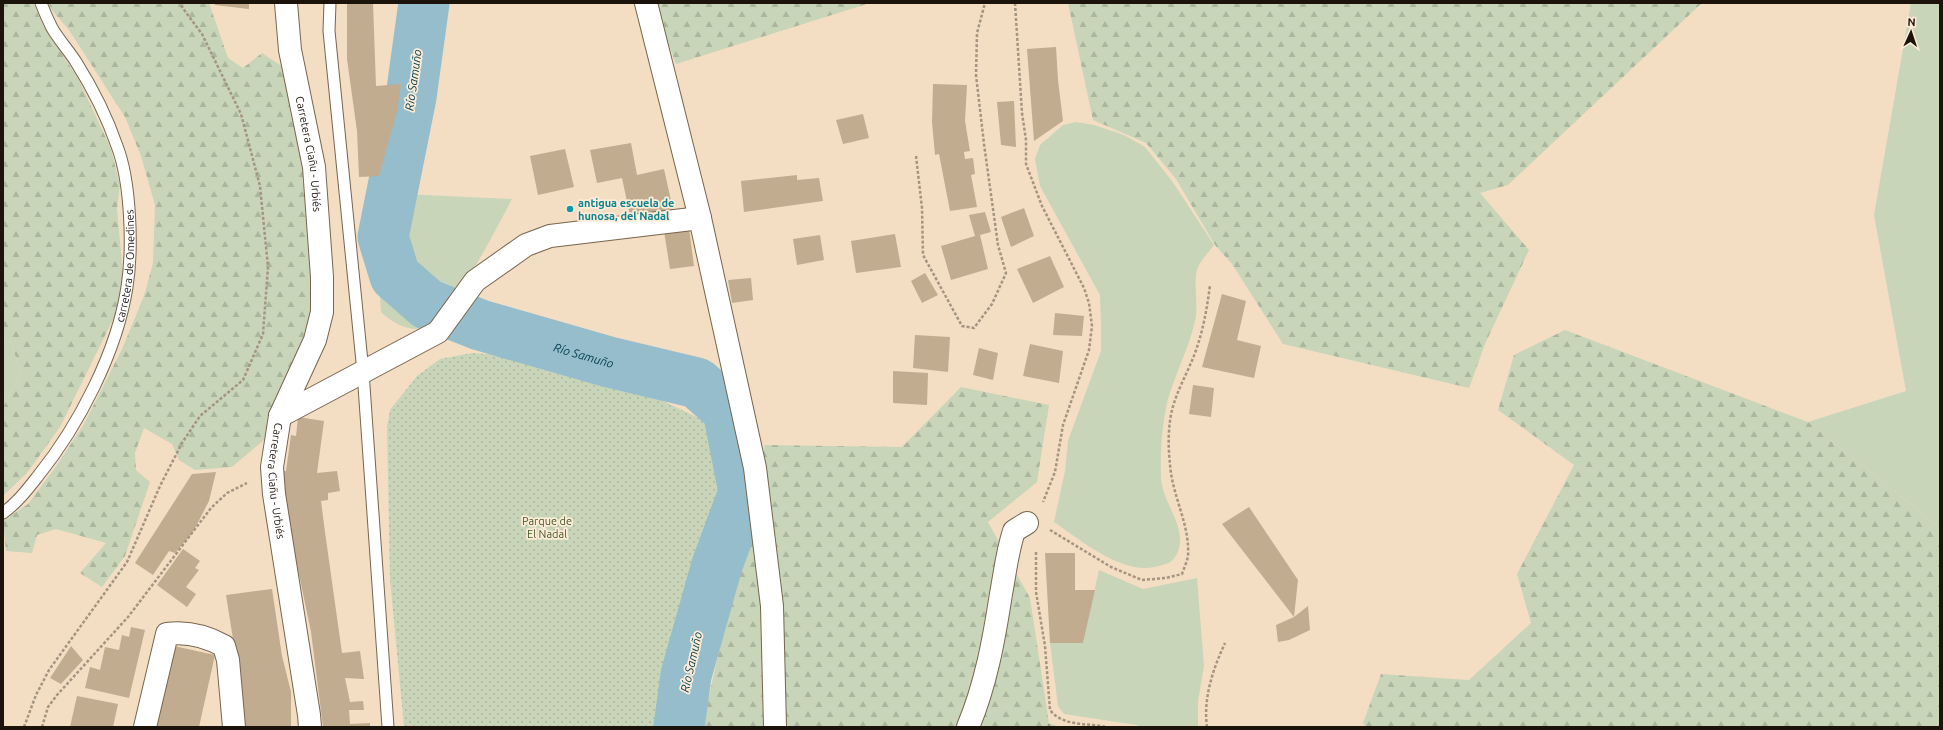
<svg xmlns="http://www.w3.org/2000/svg" width="1943" height="730" font-family="Ubuntu,sans-serif">
	<style>
		.grass { fill: #c8d5b9 }
		.forest { fill: url(#forest-firs) }
		.park { fill: url(#park-dots) }
		.lines { fill: none; stroke-linecap: round; stroke-linejoin: round }
		.river { stroke: #95bdcb; stroke-width: 51 }
		.building { fill: #c1ac8f }
		.lane-casing { stroke: #77654e; stroke-width: 13 }
		.street-casing { stroke: #77654e; stroke-width: 24 }
		.secondary-casing { stroke: #77654e; stroke-width: 24 }
		.path { stroke: #a49480; stroke-width: 2.5; stroke-dasharray: 3 2; stroke-linecap: butt }
		.lane { stroke: #fff; stroke-width: 11 }
		.street { stroke: #fff; stroke-width: 22 }
		.secondary { stroke: #fff; stroke-width: 22 }
		.culture-dot { fill: #0f9aa8; stroke: #fdecd7; stroke-width: 1.5 }
		.labels { text-anchor: middle; dominant-baseline: central; stroke-width: 3.5; stroke-linejoin: round; paint-order: stroke }
		.street-label { font-size: 11px; fill: #1c140b; stroke: #fdecd7 }
		.culture-label { font-size: 11px; font-weight: bold; fill: #0d838f; stroke: #fdecd7; text-anchor: start }
		.park-label { font-size: 11px; fill: #445828; stroke: #fdecd7 }
		.water-label { font-size: 12px; font-style: italic; fill: #003d4d; stroke: #fdecd7 }
	</style>
	<defs>
		<pattern id="forest-firs" width="22" height="20" patternUnits="userSpaceOnUse"><rect width="22" height="20" fill="#c8d5b9"/><path d="M5 1l3.5 6h-7zM16 11l3.5 6h-7z" fill="#abb69e"/></pattern>
		<pattern id="park-dots" width="8" height="8" patternUnits="userSpaceOnUse"><rect width="8" height="8" fill="#c8d5b9"/><path d="M2 2h.1M6 6h.1" fill="none" stroke="#abb69e" stroke-width="1.8" stroke-linecap="round"/></pattern>
	</defs>
	<rect width="100%" height="100%" fill="#f3dec4"/>
	<g class="grass">
		<path d="M1911,3H1940V528L1808,422L1906,391L1874,215Z"/>
		<path d="M1076,122L1094,125L1124,135L1145,147L1172,181L1214,245C1209,252 1199,262 1197,270C1193,286 1199,305 1195,321C1189,348 1176,372 1168,399C1162,424 1160,451 1161,477C1161,503 1192,531 1175,557C1172,562 1167,564 1162,565C1126,579 1082,541 1054,522L1065,471L1068,441L1101,351V324L1100,295L1040,186L1035,159L1040,145L1063,125Z"/>
		<path d="M405,194L512,199C492,237 473,275 445,309C442,314 437,323 432,326C415,335 393,324 381,312L380,296L386,272L404,261L394,222L397,204Z"/>
		<path d="M3,339L11,342L21,374L3,407Z"/>
		<path d="M1099,570L1143,589L1197,578L1204,666L1198,701V727H1141L1137,725L1064,714L1058,706L1050,643H1083Z"/>
	</g>
	<g class="forest">
		<path d="M3,3H33L44,27L78,78L111,149L120,185L117,209L125,295L60,427L27,473L3,496V407L21,374L11,342L3,339Z"/>
		<path d="M49,3H209L228,58L243,68L262,53L289,71L294,102L290,107L308,168L302,181L309,197L313,295L310,317L271,434L232,467L195,470L179,460L172,444L144,428L135,453L136,470L150,482L125,556L102,587L80,573L106,543L56,529L37,535L32,553L6,551L3,521L28,504L57,465L84,424L122,349L144,296L153,263L155,205L141,156L125,117L69,30L50,8Z"/>
		<path d="M653,3H870L676,64Z"/>
		<path d="M1068,3H1702L1508,185L1480,193L1529,250L1485,344L1469,388L1283,344L1232,264L1215,245L1176,179L1146,143L1093,120Z"/>
		<path d="M1565,330L1808,422L1940,528V727H1366L1363,723L1381,674L1469,680L1531,623L1517,574L1574,465L1498,410L1514,355Z"/>
		<path d="M961,387L1049,405L1037,482L988,522L1030,598L1049,723L1060,727H702L765,445L902,447Z"/>
	</g>
	<path class="park" d="M472,353L513,356L566,366L663,401L705,421L718,437L726,486L706,551L679,624L666,679L658,727H404L390,579L387,427L390,410L417,376L440,359Z"/>
	<g class="lines">
		<path class="river" id="s1" d="M424,3L411,97L383,237L395,276L427,304L480,325L609,362L697,383L728,410L744,492L717,565L686,675L679,727"/>
	</g>
	<g class="building">
		<path d="M214,3H249V9L215,5Z"/>
		<path d="M347,3H373L376,86L401,84L397,111L379,176L359,177L357,131L347,59Z"/>
		<path d="M1056,47L1058,80L1063,121L1034,141L1027,49Z"/>
		<path d="M933,84L967,85L965,121L970,151L964,152L965,159L973,158L975,174L971,175L977,207L950,211L939,154L935,155L932,122Z"/>
		<path d="M1014,101L1016,147L1001,145L997,102Z"/>
		<path d="M863,114L869,138L843,144L836,120Z"/>
		<path d="M631,143L637,175L664,169L674,214L631,220L622,178L597,183L590,150Z"/>
		<path d="M565,149L574,187L538,195L530,156Z"/>
		<path d="M797,175V180L819,178L823,201L744,212L741,181Z"/>
		<path d="M1024,208L1034,236L1011,247L1001,217Z"/>
		<path d="M985,212L991,232L980,235L988,269L951,280L941,246L975,236L969,215Z"/>
		<path d="M689,228L694,266L670,269L664,231Z"/>
		<path d="M895,234L901,267L856,273L851,241Z"/>
		<path d="M820,235L824,260L797,265L793,239Z"/>
		<path d="M1050,256L1064,287L1033,303L1017,269Z"/>
		<path d="M925,273L938,295L922,303L911,281Z"/>
		<path d="M751,278L753,300L732,303L728,280Z"/>
		<path d="M1222,294L1246,301L1237,340L1261,346L1254,378L1202,367Z"/>
		<path d="M1055,313L1084,316L1082,336L1053,335Z"/>
		<path d="M915,335L950,337L948,372L913,368Z"/>
		<path d="M1030,344L1063,351L1059,383L1023,376Z"/>
		<path d="M979,348L998,353L993,380L973,375Z"/>
		<path d="M893,371L928,373L927,405L893,403Z"/>
		<path d="M1193,385L1214,388L1211,417L1189,414Z"/>
		<path d="M298,417L324,421L317,473L337,471L340,491L328,493V500L321,501L325,532L342,653L360,651L364,679L345,678L350,702L363,701L364,710H349L350,724L370,723V727H323L311,632L291,536L282,471H286L291,435L296,436Z"/>
		<path d="M216,472L209,501L193,532L175,553L169,551L153,575L135,563L192,474Z"/>
		<path d="M1249,507L1298,580L1294,617L1308,606L1310,630L1289,640L1278,642L1276,625L1294,617L1222,524Z"/>
		<path d="M183,549L200,561L195,568L199,570L186,587L196,594L187,607L157,585Z"/>
		<path d="M1045,553H1075V590H1095L1083,643H1050Z"/>
		<path d="M272,589L282,656L291,692V727H244L237,664L226,595Z"/>
		<path d="M131,627L145,630L129,698L85,688L90,667L100,670L105,647L119,650L122,635L129,637Z"/>
		<path d="M71,646L83,660L61,684L50,678Z"/>
		<path d="M174,646L215,655L199,727H156Z"/>
		<path d="M77,696L118,704L113,727H70Z"/>
	</g>
	<g class="lines">
		<g class="lane-casing">
			<g id="lane">
				<path d="M330,3L329,31L363,372L388,727"/>
				<path id="s2" d="M3,513C17,503 27,490 38,476C79,425 117,352 127,287C133,249 131,182 117,146C107,117 93,89 76,62C69,51 59,40 52,28C48,20 44,11 41,3"/>
			</g>
		</g>
		<g class="street-casing">
			<g id="street">
				<path d="M646,3L700,218L755,468L772,606L775,727"/>
				<path d="M280,416L438,332L475,281L526,245L550,236L700,218"/>
				<path d="M145,727L167,634C188,631 206,636 224,646L228,660L234,727"/>
				<path d="M968,727C986,684 994,639 1001,594C1005,573 1007,552 1014,531L1027,523"/>
			</g>
		</g>
		<g class="secondary-casing">
			<g id="secondary">
				<path id="s3" d="M286,3L290,50L314,167L322,277V312L315,340L280,416L272,467L274,494L309,715L310,727"/>
			</g>
		</g>
		<g class="path">
			<path d="M1015,3L1022,113L1026,140V164L1042,206L1084,288L1089,303L1092,326L1089,350L1063,425L1055,472L1043,502"/>
			<path d="M916,156L922,208L923,255L962,326L974,328L992,304L1006,273L998,245L984,144L976,75L977,33L985,3"/>
			<path d="M1050,530L1111,567L1142,580L1166,578L1182,574C1184,568 1187,562 1188,556C1190,524 1172,496 1170,464C1168,447 1168,427 1172,410C1177,390 1188,372 1195,353C1203,331 1207,309 1210,285"/>
			<path d="M1036,552V592L1045,646L1050,710C1063,727 1089,723 1107,727"/>
			<path d="M24,727L36,695L49,670L127,562L160,486L182,443L200,416L243,380L263,334L268,267L260,186L241,114L202,34L179,3"/>
			<path d="M42,727L48,707L57,695L128,617L211,508L227,493L247,483"/>
			<path d="M1049,727V723"/>
			<path d="M1207,727C1203,698 1213,669 1225,643"/>
		</g>
		<use href="#lane" class="lane"/>
		<use href="#street" class="street"/>
		<use href="#secondary" class="secondary"/>
	</g>
	<circle class="culture-dot" cx="570" cy="209" r="4"/>
	<g class="labels">
		<g class="street-label">
			<text stroke="none"><textPath href="#s3" startOffset="153">Carretera Ciañu - Urbiés</textPath></text>
			<text stroke="none"><textPath href="#s2" startOffset="283">carretera de Omedines</textPath></text>
			<text stroke="none"><textPath href="#s3" startOffset="490">Carretera Ciañu - Urbiés</textPath></text>
		</g>
		<g class="culture-label">
			<text x="578" y="203">antigua escuela de<tspan x="578" dy="13">hunosa, del Nadal</tspan></text>
		</g>
		<g class="park-label">
			<text x="547" y="521">Parque de<tspan x="547" dy="13">El Nadal</tspan></text>
		</g>
		<g class="water-label">
			<text transform="translate(413 80) rotate(-82)">Río Samuño</text>
			<text stroke="none"><textPath href="#s1" startOffset="486">Río Samuño</textPath></text>
			<text transform="translate(691 662) rotate(-77)">Río Samuño</text>
		</g>
	</g>
	<rect width="1943" height="730" fill="none" stroke="#1c140b" stroke-width="8"/>
	<g transform="translate(1911 32) rotate(3)" stroke="#fdecd7" stroke-width="3" paint-order="stroke">
	<path d="M0-3L7 15L0 10L-7 15Z" fill="#1c140b"/>
	<text y="-6" font-size="11" font-weight="bold" text-anchor="middle" fill="#1c140b">N</text>
	</g>
</svg>
